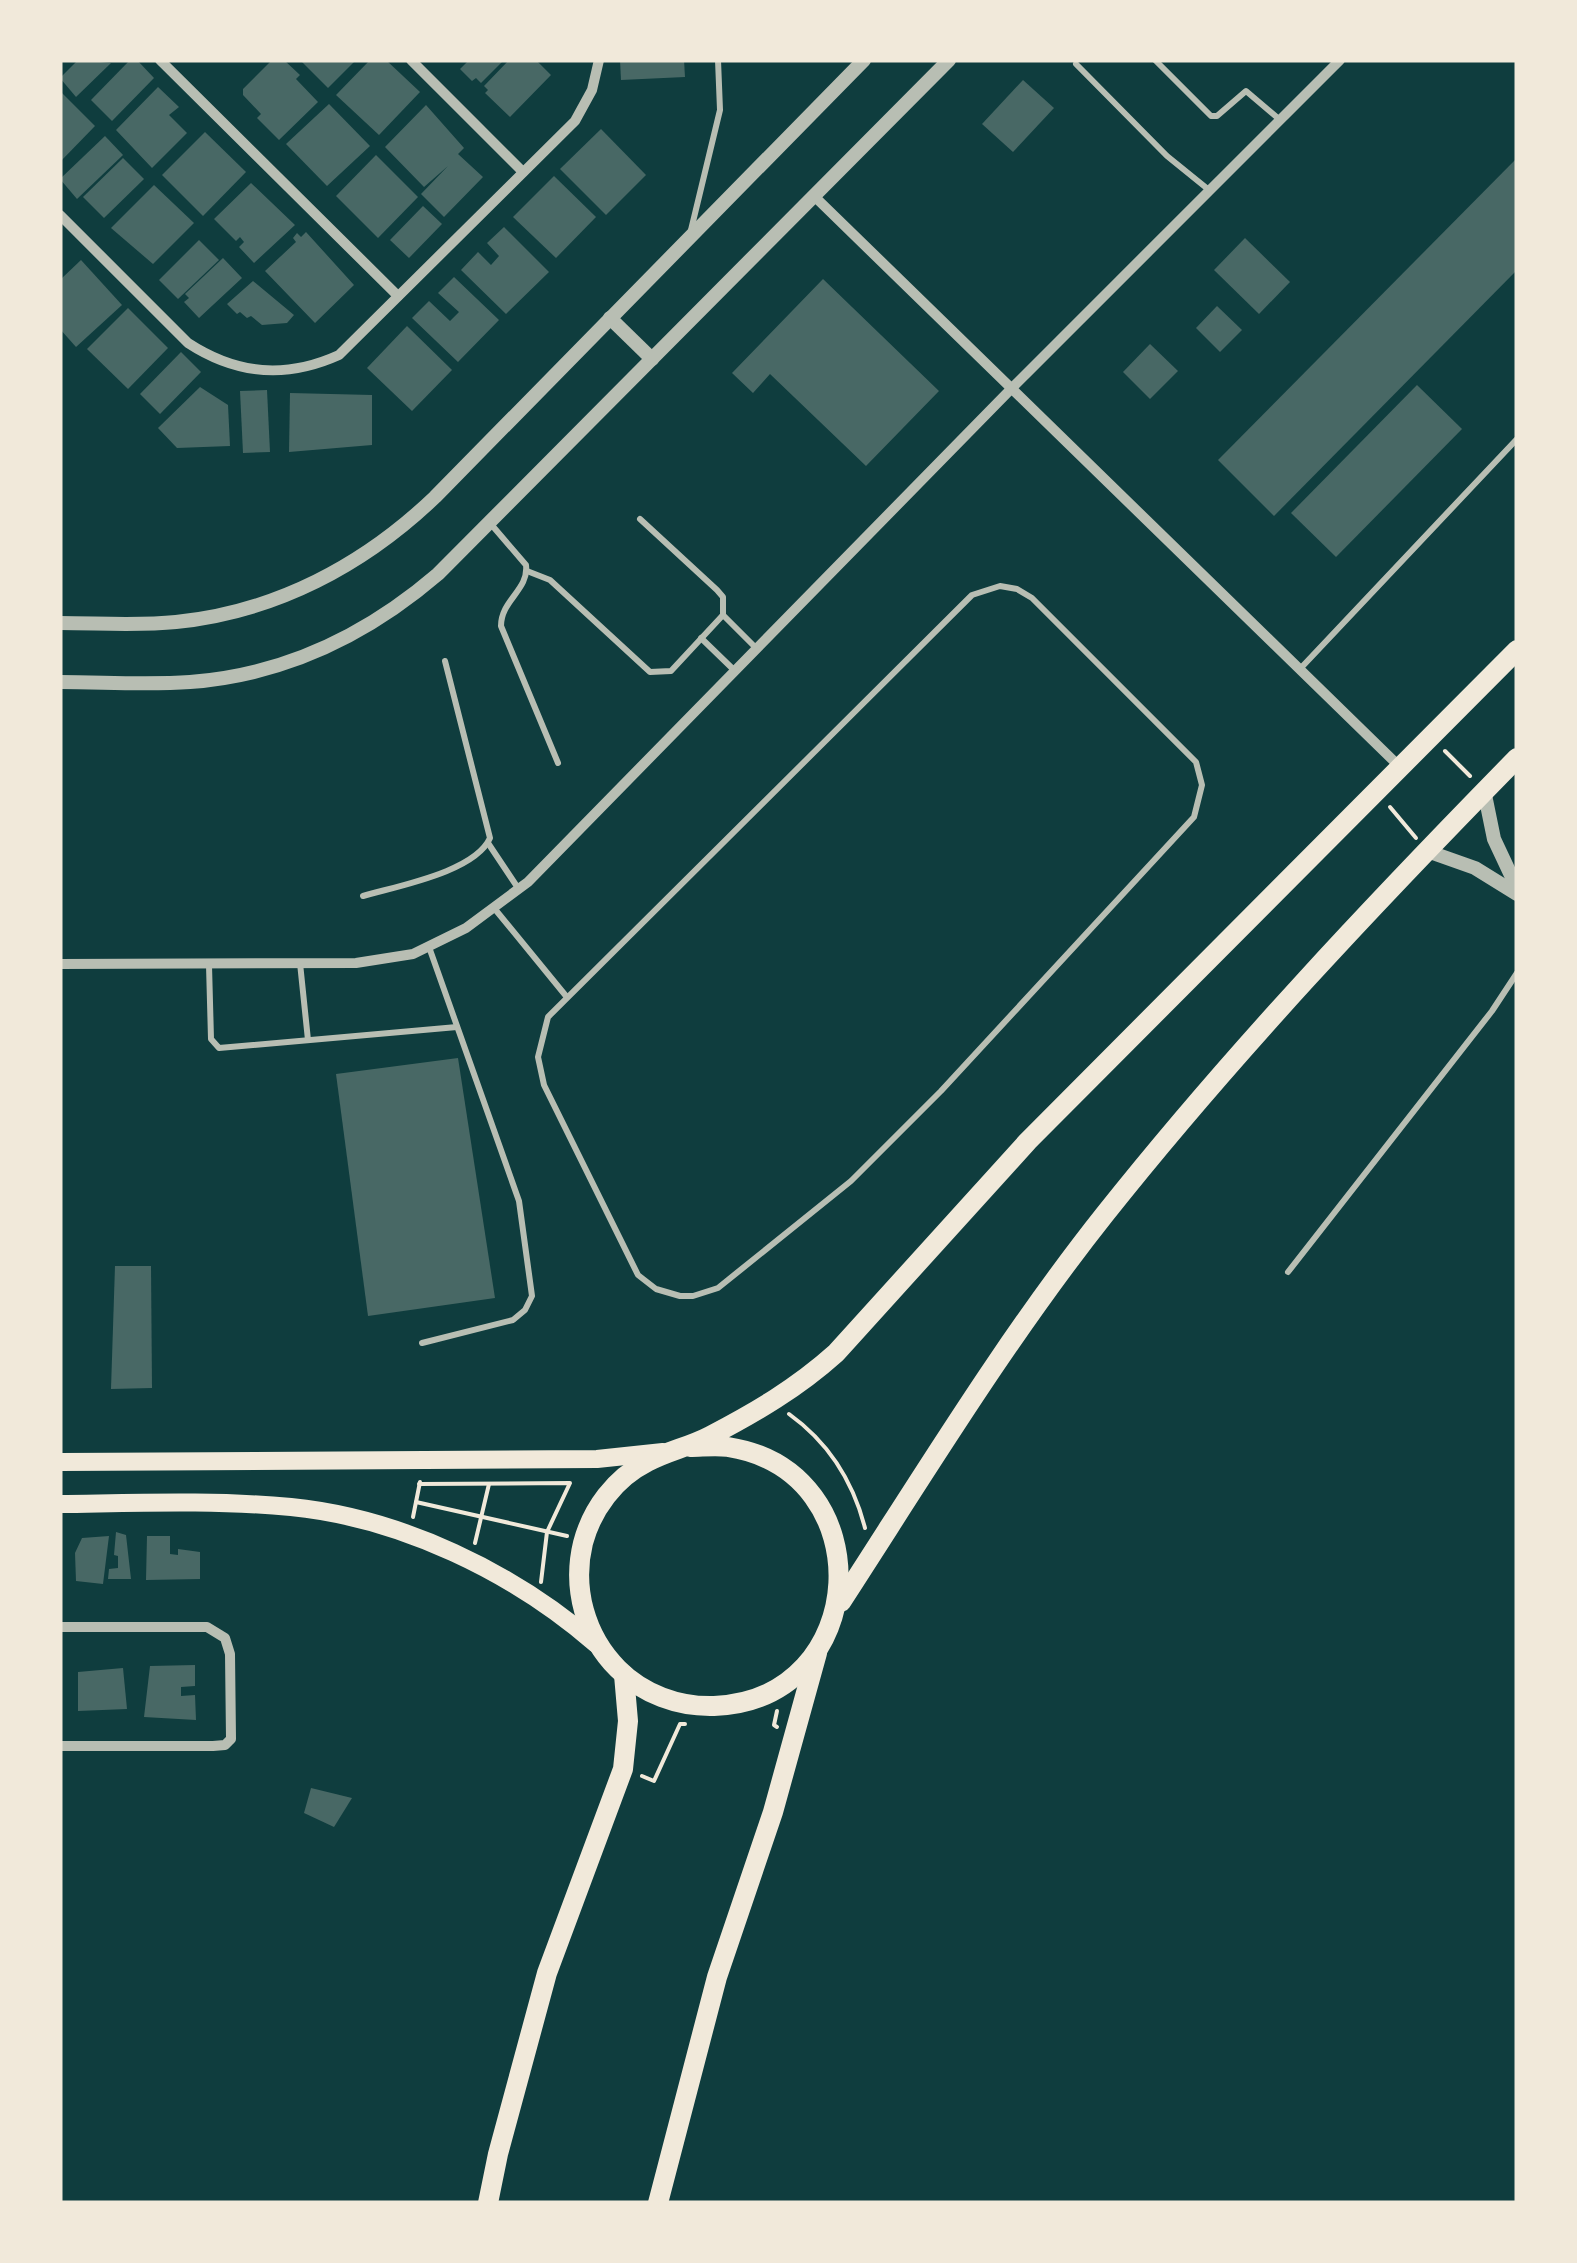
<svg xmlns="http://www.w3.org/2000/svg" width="1577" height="2263" font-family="Rubik,sans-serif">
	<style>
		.building { fill: #486865 }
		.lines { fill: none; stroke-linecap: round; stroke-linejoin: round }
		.path { stroke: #f1e9da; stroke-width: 4 }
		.service { stroke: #b8beb3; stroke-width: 6 }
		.minor { stroke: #b8beb3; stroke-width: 10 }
		.tertiary { stroke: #b8beb3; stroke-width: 14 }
		.secondary { stroke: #f1e9da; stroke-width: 18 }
		.trunk { stroke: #f1e9da; stroke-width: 20 }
	</style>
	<rect width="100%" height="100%" fill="#0f3d3e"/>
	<g class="building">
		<path d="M78,60L111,63L76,97L60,78Z"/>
		<path d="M130,60H137L154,78L112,121L91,100Z"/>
		<path d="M272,60H284L300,75L296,79L318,102L279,140L257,118L261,114L243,95V89Z"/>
		<path d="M300,60H356L328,88Z"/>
		<path d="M370,60H386L420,92L379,135L336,95Z"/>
		<path d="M469,60H504L481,83L476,78L472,81L460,69Z"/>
		<path d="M509,60H536L551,75L510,117L485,93L488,90L484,86Z"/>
		<path d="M620,60H684L685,77L621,80Z"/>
		<path d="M1023,80L1054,108L1013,152L982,124Z"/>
		<path d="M158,87L179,107L169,115L187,133L152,168L116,130Z"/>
		<path d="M60,91L95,126L60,162Z"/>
		<path d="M329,104L370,146L327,186L286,144Z"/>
		<path d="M426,105L464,148L458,154L483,177L444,217L421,194L448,166L424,187L385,147Z"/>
		<path d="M601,129L646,175L606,215L560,169Z"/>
		<path d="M205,132L246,172L203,216L162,175Z"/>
		<path d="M105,136L123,155L77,199L60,179Z"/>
		<path d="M376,155L418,197L378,238L336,196Z"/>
		<path d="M123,158L144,179L104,218L83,197Z"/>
		<path d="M1517,158V270L1274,516L1218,460Z"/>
		<path d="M554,176L596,217L556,258L513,217Z"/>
		<path d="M251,183L295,225L254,263L239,247L244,242L240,237L236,241L214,219Z"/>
		<path d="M154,185L194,223L153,264L111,228Z"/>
		<path d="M423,206L442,224L409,258L390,240Z"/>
		<path d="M504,227L549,272L506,314L461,270L478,252L491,265L499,256L487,243Z"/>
		<path d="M306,232L354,285L315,323L265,271L296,242L293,238L297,233L301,237Z"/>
		<path d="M1245,238L1290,282L1259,314L1214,270Z"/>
		<path d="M199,240L219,260L178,299L159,280Z"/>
		<path d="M223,258L242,278L199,318L184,302L189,298L185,294Z"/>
		<path d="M81,260L122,305L76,347L60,329V280Z"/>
		<path d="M454,277L499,320L458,362L412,318L429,301L450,321L459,312L438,293Z"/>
		<path d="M823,279L939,391L866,466L770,374L753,393L732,373Z"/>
		<path d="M253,281L294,315L287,323L262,325L251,316L247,318L240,312L237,314L227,304Z"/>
		<path d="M1217,306L1242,330L1220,352L1196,328Z"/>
		<path d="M128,308L168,348L128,389L87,349Z"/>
		<path d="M407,326L452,370L412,411L367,368Z"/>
		<path d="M1150,344L1178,371L1150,399L1123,372Z"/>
		<path d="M181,352L201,372L160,414L140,394Z"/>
		<path d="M1417,385L1462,429L1336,557L1291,513Z"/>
		<path d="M200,387L228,405L230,446L177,448L158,428Z"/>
		<path d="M267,390L270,452L243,453L240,391Z"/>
		<path d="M290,393L372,395V445L289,452Z"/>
		<path d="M458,1058L495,1298L368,1316L336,1074Z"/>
		<path d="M115,1266H151L152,1388L111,1389Z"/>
		<path d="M116,1532L126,1535L131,1579H108L109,1569L118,1568V1556L114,1555Z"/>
		<path d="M109,1536L103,1584L76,1581L75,1553L82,1538Z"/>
		<path d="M147,1536H170V1554L178,1555V1549L200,1552V1579L146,1580Z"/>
		<path d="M195,1665V1686L181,1687V1696L195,1695L196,1720L144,1717L150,1666Z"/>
		<path d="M123,1668L127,1709L78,1711V1672Z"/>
		<path d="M311,1788L352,1798L334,1827L304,1813Z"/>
	</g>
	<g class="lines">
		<g class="path">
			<path d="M1445,751L1470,776"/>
			<path d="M1390,807L1416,838"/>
			<path d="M789,1414C828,1442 853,1481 865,1528"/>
			<path d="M419,1484L570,1483L547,1532L541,1582"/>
			<path d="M416,1502L567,1536"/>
			<path d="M413,1517L420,1482"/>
			<path d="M475,1543L489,1484"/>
			<path d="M777,1727L774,1725L777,1711"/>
			<path d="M642,1776L654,1781L680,1724H685"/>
		</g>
		<g class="service">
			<path d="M1155,60L1211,116H1217L1246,91L1279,119"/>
			<path d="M1076,64L1167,156L1209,190"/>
			<path d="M691,230L720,110L718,60"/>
			<path d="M490,523L526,565C529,590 501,600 501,626L558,763"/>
			<path d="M527,571L550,580L650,672L671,671L723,615V597L717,590L640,519"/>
			<path d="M1000,586L1017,589L1032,598L1196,762L1202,785L1194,817L941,1091L851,1181L718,1288L693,1296H680L656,1289L638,1275L544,1085L538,1057L548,1017L972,595Z"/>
			<path d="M723,615L756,648"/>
			<path d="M701,638L735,671"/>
			<path d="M1299,670L1517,439"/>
			<path d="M488,843L518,888"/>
			<path d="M363,896C397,886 475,872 490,838L445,661"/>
			<path d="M494,908L566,996"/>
			<path d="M300,963L308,1040"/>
			<path d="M209,965L211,1039L219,1048L457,1027"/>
			<path d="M1288,1272L1492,1011L1517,973"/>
			<path d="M422,1343L513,1320L525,1310L532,1296L519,1201L429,947"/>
		</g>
		<g class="minor">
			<path d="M160,60L398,296"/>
			<path d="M411,60L523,172"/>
			<path d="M814,196L1400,767"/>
			<path d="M60,215L188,343C237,375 286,379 339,355L575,121L592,90L599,60"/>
			<path d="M60,964L356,963L413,954L466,928L528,882L1012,388L1340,60"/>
			<path d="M60,1627H207L225,1638L230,1654L231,1739L225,1745L213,1746H60"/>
		</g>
		<g class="tertiary">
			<path d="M610,318L652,359"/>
			<path d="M60,623C98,623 138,626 176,622C276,612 364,565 435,497L864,60"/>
			<path d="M60,682C103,682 147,685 190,682C284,675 367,635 438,574L949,60"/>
			<path d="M1484,790L1494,839L1517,888"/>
			<path d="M1427,851L1475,868L1517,894"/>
		</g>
		<g class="secondary">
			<path d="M60,1462L597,1459L663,1452"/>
			<path d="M60,1504C137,1503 215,1500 291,1507C401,1518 513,1572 596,1644"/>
		</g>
		<g class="trunk">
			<path d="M690,1447C702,1447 716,1445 728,1447C883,1471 872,1700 714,1706C678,1707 643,1694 618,1669C585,1636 572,1588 583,1543C592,1509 615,1478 647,1462C667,1451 689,1447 710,1436C756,1412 797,1388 836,1353L1028,1141L1517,650"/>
			<path d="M841,1602C926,1471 1008,1336 1105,1214C1233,1053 1374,904 1517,758"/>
			<path d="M488,2203L498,2154L547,1973L623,1769L628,1721L624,1675"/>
			<path d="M658,2203L717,1977L773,1812L817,1653"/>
		</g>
	</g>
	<rect width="1577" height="2263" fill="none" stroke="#f1e9da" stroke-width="125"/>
</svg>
